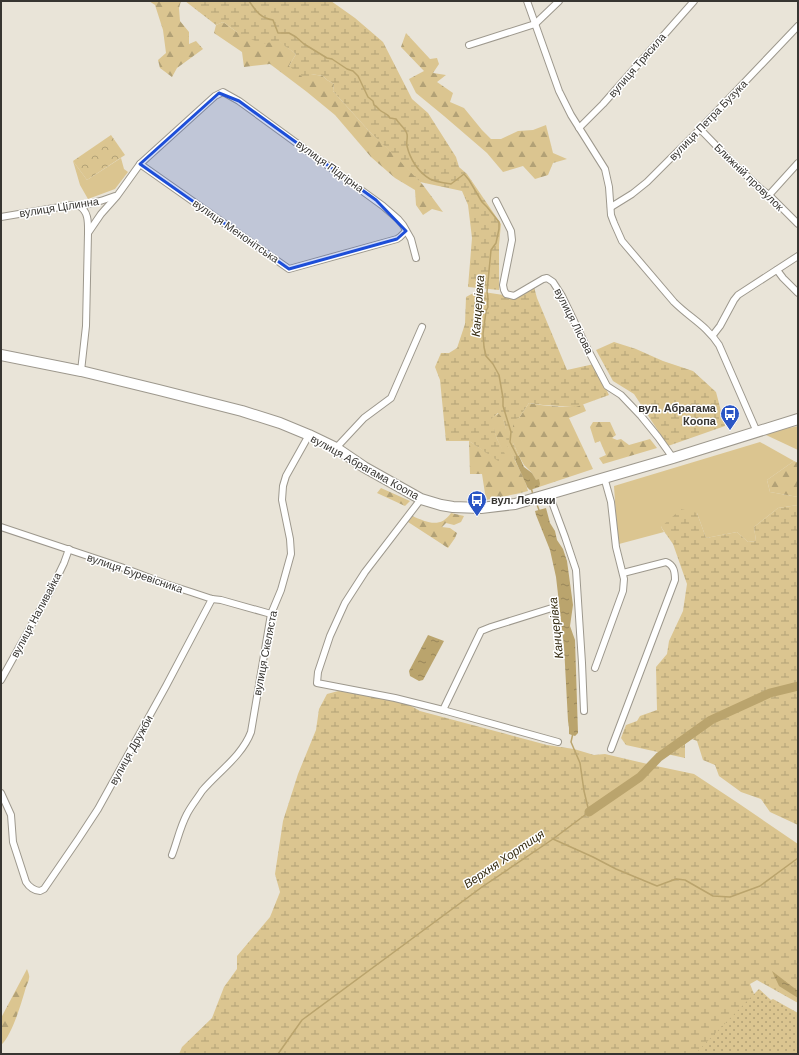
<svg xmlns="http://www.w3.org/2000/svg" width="799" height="1055" font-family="Arial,sans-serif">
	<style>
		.grass { fill: #dbc590 }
		.forest { fill: url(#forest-firs) }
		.wetland { fill: url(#wetland-marsh) }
		.park { fill: url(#park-crowns) }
		.garden { fill: url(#garden-dots) }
		.water { fill: url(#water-ripples) }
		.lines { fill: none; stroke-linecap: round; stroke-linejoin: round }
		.stream { stroke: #baa46d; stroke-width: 1.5 }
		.river { stroke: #baa46d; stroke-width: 9 }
		.minor-casing { stroke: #9d988d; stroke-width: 8 }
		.primary-casing { stroke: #9d988d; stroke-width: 12 }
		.minor { stroke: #fff; stroke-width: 6 }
		.primary { stroke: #fff; stroke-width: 10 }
		.marked { fill: #1d4ed8; fill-opacity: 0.2; stroke: #1d4ed8; stroke-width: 3; stroke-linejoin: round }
		.labels { text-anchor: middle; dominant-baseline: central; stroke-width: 3; stroke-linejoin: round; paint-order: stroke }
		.street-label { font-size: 11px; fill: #373531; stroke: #fff }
		.poi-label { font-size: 11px; font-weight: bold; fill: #373531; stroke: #fff; text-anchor: end }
		.water-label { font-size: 12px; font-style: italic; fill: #362c12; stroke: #fff }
	</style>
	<defs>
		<pattern id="forest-firs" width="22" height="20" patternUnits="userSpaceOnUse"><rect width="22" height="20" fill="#dbc590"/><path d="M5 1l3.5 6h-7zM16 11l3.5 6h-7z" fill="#b2a176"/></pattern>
		<pattern id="wetland-marsh" width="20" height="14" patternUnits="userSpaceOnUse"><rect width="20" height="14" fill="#dbc590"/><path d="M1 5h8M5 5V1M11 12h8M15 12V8" fill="none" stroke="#b2a176"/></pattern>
		<pattern id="park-crowns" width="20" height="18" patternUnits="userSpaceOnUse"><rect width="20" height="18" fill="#dbc590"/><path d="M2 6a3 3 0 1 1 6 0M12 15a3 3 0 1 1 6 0" fill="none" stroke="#b2a176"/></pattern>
		<pattern id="garden-dots" width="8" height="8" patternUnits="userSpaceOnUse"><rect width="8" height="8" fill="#dbc590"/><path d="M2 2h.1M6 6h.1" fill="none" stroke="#b2a176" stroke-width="1.8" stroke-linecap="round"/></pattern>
		<pattern id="water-ripples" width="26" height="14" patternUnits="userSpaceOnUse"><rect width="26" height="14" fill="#baa46d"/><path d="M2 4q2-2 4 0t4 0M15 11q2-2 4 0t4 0" fill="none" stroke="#98865a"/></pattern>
	</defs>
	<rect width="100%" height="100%" fill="#e9e4d8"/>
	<g class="grass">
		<path d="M121,158L124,169L128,172L115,189L88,199L80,185L73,161L87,180Z"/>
		<path d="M798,426V450L766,435C775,429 788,429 798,426Z"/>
		<path d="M760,442L794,461L767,480L770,492L798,497V505L778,508L754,527L756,541L748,542L737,532L706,538L697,513L661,527L664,532L619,544L617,532L614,486Z"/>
	</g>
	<g class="forest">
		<path d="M149,1H181L179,8L180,21L189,32V44L196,41L203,49L177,68L172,77L160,68L158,60L166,53L163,30L155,5Z"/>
		<path d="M223,22L237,32L279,41L296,54L289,66L311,74L323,76L327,80L334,84L333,91L368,130L400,160L423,185L443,212L432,209L423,215L416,205L415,190L395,178L371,157L335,115L307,92L270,64L244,67L242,52L214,33L216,25Z"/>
		<path d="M406,33L430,59L437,58L439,64L433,73L446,75L437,82L453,93L450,102L464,108L482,130L491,139H501L518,131L533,130L546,125L553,153L567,159L553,163L548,175L535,179L523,166L503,172L487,153L444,116L416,93L409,79L424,71L401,47Z"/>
		<path d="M529,403C544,406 568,409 583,404L586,411L569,418L593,469L539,487L532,473L524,465L519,456L513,443V419L519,418Z"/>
		<path d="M499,413L503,418L506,429L508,446L525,481L528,491L516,494L486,500L482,474H470L469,441L501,462L505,456L497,439L490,419Z"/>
		<path d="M593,422H610L616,435L612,438L617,440L621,439L629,445L650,439L657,448L603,464L599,458L606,455L600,441L595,443L590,427Z"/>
		<path d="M794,461L798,463V497L770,492L767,480Z"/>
		<path d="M381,488L410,501L405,506L377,493Z"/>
		<path d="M451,513L464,516L461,522L454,525L446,523L442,527L450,528L457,533L455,538L448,548L408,522L412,516C427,522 440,529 451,513Z"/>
		<path d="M27,969C28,972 30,976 29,978C29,981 27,984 26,987C22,1001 12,1036 1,1045V1018Z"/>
	</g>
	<g class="wetland">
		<path d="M185,1H331L355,18L383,42L412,99L428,113L456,157L459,167L467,174L501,224L499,245V290L468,287L472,238L468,205L462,191L420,182L397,158L368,130L333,91L334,84L327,80L323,76L311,74L306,80L289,66L296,54L278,41L261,44L237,32L223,22L216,25Z"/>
		<path d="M534,287L537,298L567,370L594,364L609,395L576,407L543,405L529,403L519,418L513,420V443L519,456L516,455V462C513,457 510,452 508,447C504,435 509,423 498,413L491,419L497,439L506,456L501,463L469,441H446L440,380L435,367L441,353H449L457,348L465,324L466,297L477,291L516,297Z"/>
		<path d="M614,342L636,349L663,361L693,371L716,392L725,426L668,446L634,394L613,381L596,350Z"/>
		<path d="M798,505V825L770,812L761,799L741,792L719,776L715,765L703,760L697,741L692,739L685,744V758L626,745L621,738L626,725L637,721L640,716L657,710L656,667L667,654L669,641L683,611L687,584L673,544L661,527L681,509L697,513L706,538L737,532L748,542L756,541L754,527L778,508Z"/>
		<path d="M346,689L406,703L420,711L547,745L574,749L594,755L605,754L656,766L694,774L738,803L798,844V1003L757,980L750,984L760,1009L698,1054H179L182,1047L212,1018L224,987L237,969V956L270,917L280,892L275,874L283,821L298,774L316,730L319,709L327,694Z"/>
	</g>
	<path class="park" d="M111,135L125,155L87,180L73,161Z"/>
	<path class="garden" d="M759,989L771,1000L773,999L798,1013V1054H695Z"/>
	<g class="water">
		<path d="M516,455L519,456L524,467L532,473L536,480L539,479L540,484L539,487L530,490L527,487L526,484L516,462Z"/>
		<path d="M546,508L550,523L555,531L557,540L563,549L567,561L573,605L570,626L575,640L578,733L575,736L569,734V728L568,721L564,646L556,577L550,550L536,515L535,511Z"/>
		<path d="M428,635L444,641L423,680L419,681L410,676L409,671Z"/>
		<path d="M772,971L798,991V998L779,986Z"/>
	</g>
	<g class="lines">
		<g class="stream">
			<path d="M249,1C256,11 260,18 273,20L278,33H289L296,37L304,44L309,47L327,58L332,59L347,69L353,71L358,76L368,97L373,101L374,105C378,107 378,109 381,111C385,114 387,113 390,118L396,119C399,124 406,129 407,134C408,138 406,142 407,146C410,159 418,172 430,179C436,182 445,183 451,184L464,174L469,180L482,202L487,207L499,222V229L496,243L491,250L487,292C489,297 487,302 488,307L486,311L483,334L484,347L486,356L493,364L499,375L503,398V406L511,432L510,442L517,456"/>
			<path d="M531,487L533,495"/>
			<path d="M536,502L539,510"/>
			<path d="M553,839L589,812L584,791L580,763L571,742L573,733"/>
			<path d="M278,1054L302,1020L482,887L553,839L593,857L616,869L657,886L676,879L685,880L713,896L730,897L760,886L798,858"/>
		</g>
		<path class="river" d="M589,812L640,777L659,757L711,720L770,693L798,686"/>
		<g class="minor-casing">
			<g id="minor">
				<path d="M527,1L559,91L571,115L605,169L609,187L611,215L614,223L622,241L674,302C690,318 706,325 719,345L757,432"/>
				<path d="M469,45L535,24L559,1"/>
				<path d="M579,128L603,104L694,1"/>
				<path d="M700,129L733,163L762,190L769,195L798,224"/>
				<path d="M140,164L289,269L397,239L400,237L406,231"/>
				<path d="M769,195L798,163"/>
				<path d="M496,201L511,231L512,240L503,285L504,290L506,294L514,296L543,279L547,278L553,282L562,296L587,348L607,386L621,395L641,416L658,437L673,458"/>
				<path d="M79,206C89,211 88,224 88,233"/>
				<path d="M611,207L632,194L647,182L700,129L798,26"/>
				<path d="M1,217L72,205C87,206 101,201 115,196"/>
				<path d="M777,270L783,278L798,293"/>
				<path d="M713,335L720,326L734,300L738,295L798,256"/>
				<path d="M81,371L86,326L88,233L101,214L117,196L140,164L215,96L223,92L239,101L383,206L398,219L403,225L411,239L416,258"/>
				<path d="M336,448L364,418L391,398L422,327"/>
				<path d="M550,494L552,502L565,537L576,570L582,663L584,711"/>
				<path d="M421,499L365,572L345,603L330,636L318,672L317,683L395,698L443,710L558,742"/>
				<path d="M1,527L121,567L166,584L191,592L212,599L221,600L271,614"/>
				<path d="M595,668L623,591L624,579L616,547L611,502L604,477"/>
				<path d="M1,680L52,588L64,563L69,549"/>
				<path d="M443,710L481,631L491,627L555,607"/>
				<path d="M611,749L675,580C675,572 674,565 666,562L623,573"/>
				<path d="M1,793L11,815L13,842L26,882C29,887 35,891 40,891L44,889L79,838L98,809L166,686L212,599"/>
				<path d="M172,855C177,842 180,827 187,814C191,806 197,799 202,791C218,772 242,756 251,732L271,614L281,590L291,554L290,539L282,500L283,486L286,476L309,435"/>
			</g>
		</g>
		<g class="primary-casing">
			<path id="primary" d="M1,355L81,371L159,390L242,411L280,423L309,435L336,448L364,467L421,499L441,505L453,507L481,508L515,504L673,458L798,419"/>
		</g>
		<use href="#minor" class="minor"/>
		<use href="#primary" class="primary"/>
	</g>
	<path class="marked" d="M219,93L239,101L376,200L406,231L397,239L289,269L140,164Z"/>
	<defs>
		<g id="bus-pin" transform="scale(1)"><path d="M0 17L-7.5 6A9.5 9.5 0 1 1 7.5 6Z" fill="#2b56c5" stroke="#fff"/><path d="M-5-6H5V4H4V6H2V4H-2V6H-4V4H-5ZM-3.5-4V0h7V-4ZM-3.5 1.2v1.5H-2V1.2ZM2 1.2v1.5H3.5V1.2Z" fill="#fff"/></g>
	</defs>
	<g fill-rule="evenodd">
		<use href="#bus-pin" x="730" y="414"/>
		<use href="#bus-pin" x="477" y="500"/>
	</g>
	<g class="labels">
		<g class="street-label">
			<text transform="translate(637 65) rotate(-49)">вулиця Трясила</text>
			<text transform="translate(708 120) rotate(-46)">вулиця Петра Бузука</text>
			<text transform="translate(330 166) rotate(36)">вулиця Підгірна</text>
			<text transform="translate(749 177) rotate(44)">Ближній провулок</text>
			<text transform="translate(59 207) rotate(-9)">вулиця Цілинна</text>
			<text transform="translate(236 231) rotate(35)">вулиця Менонітська</text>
			<text transform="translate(574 321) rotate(63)">вулиця Лісова</text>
			<text transform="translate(365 467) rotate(29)">вулиця Абрагама Коопа</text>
			<text transform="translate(135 573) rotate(19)">вулиця Буревісника</text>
			<text transform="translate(36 615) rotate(-62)">вулиця Наливайка</text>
			<text transform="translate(265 653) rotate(-79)">вулиця Скеляста</text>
			<text transform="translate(131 750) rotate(-61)">вулиця Дружби</text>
		</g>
		<g class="poi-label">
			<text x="716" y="408">вул. Абрагама<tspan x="716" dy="13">Коопа</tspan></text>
			<text x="491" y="500" text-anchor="start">вул. Лелеки</text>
		</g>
		<g class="water-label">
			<text transform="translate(478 306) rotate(-86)">Канцерівка</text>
			<text transform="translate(556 628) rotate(-96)">Канцерівка</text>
			<text transform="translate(504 859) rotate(-34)">Верхня Хортиця</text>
		</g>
	</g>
	<rect width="799" height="1055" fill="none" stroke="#373531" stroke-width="4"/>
</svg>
